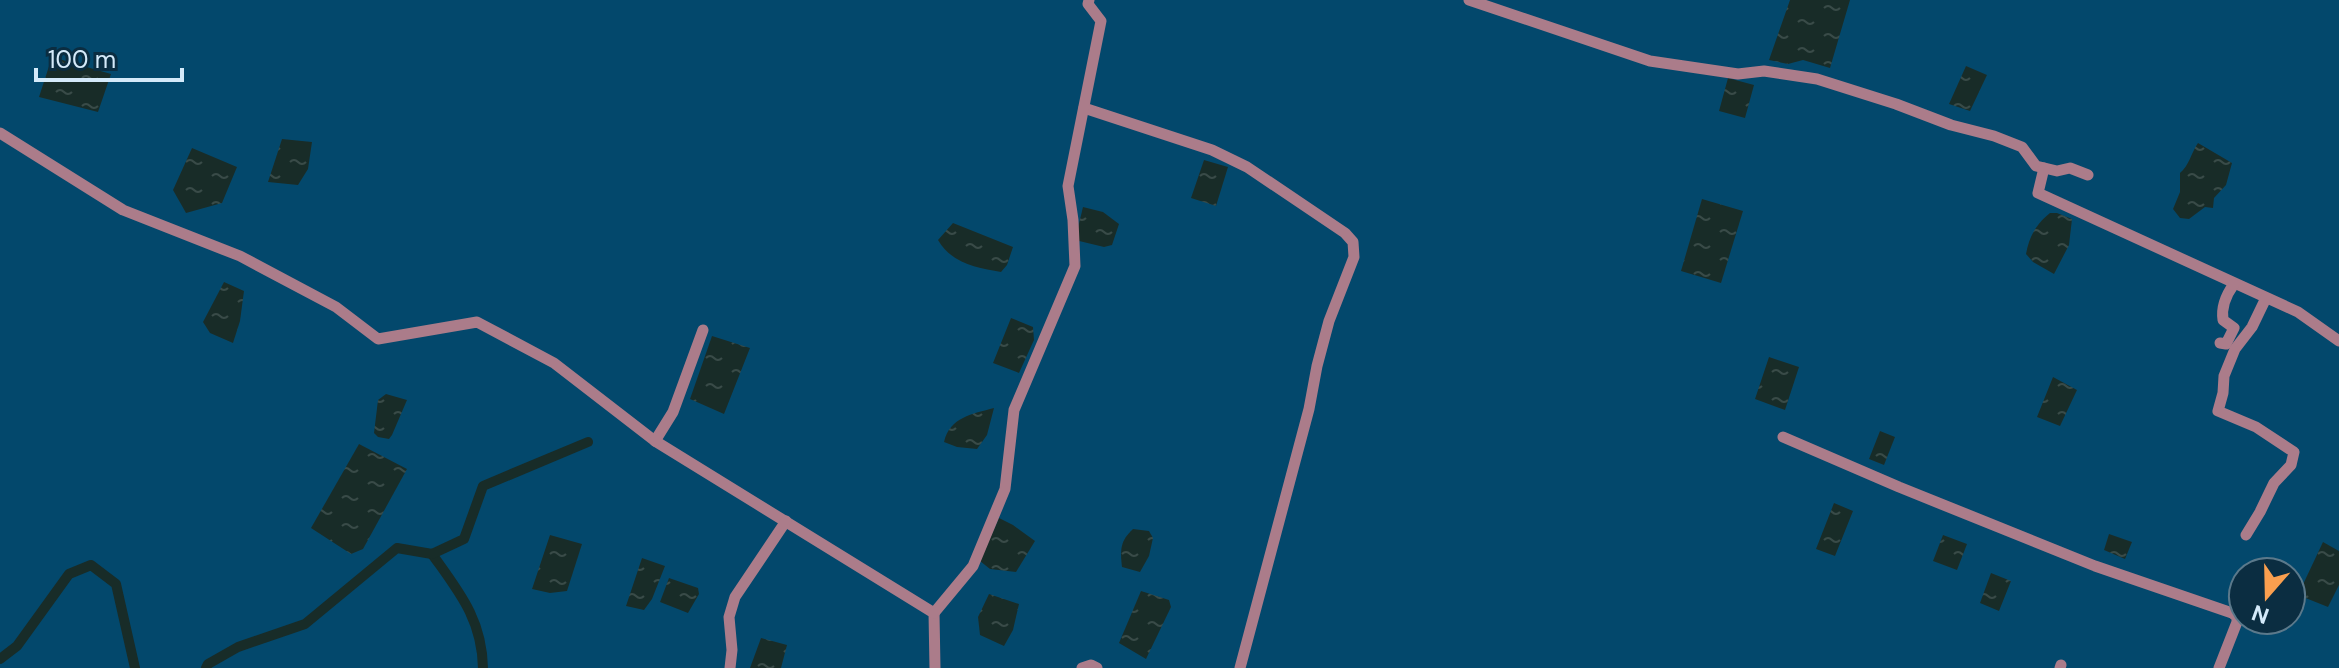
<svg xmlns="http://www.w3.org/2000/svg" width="2339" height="668" font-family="'DM Sans',sans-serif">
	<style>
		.water { fill: url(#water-ripples) }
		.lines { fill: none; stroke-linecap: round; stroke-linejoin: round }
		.canal { stroke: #182c28; stroke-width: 10 }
		.street { stroke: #ab7c8a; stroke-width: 11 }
	</style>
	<defs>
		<pattern id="water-ripples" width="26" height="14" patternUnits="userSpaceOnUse" patternTransform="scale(2)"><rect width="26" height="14" fill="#182c28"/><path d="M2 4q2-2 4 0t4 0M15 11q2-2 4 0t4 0" fill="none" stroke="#394b48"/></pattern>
	</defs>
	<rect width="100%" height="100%" fill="#03486c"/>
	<g class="water">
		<path d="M1790,0H1850L1830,68L1803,60L1788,64L1769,60Z"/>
		<path d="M52,57L111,74L98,112L39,97Z"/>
		<path d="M1966,66L1987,75L1970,111L1949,104Z"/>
		<path d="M1728,78L1754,85L1745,118L1719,111Z"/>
		<path d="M282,139L312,142L308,169L298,185L268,182Z"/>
		<path d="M2198,143L2232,163L2226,185L2214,198L2213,208L2205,207L2189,219L2180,218L2173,209L2180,192V173C2189,166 2191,153 2198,143Z"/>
		<path d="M192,148L237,167L222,203L186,213L173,190Z"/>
		<path d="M1204,160L1228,167L1216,206L1191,198Z"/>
		<path d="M1702,199L1743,211L1721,283L1681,271Z"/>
		<path d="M1083,207L1103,212L1119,224L1112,245L1104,247L1075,240Z"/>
		<path d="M2050,213H2057L2072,219L2069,245L2054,274L2033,262L2026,254C2029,237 2036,224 2050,213Z"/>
		<path d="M953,223L1013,247L1007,265L1001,272C977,268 951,263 938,240Z"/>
		<path d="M224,282L244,291L240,321L233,343L210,333L203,322Z"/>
		<path d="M1011,318L1033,327L1034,340L1019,373L993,363Z"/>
		<path d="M712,336L750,348L724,414L690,399Z"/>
		<path d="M1769,357L1799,367L1785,410L1755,399Z"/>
		<path d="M2053,377L2077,390L2060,426L2037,417Z"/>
		<path d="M386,394L407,400L392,435L389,439L378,437L374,433L378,400Z"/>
		<path d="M994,408L987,435L977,449L957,447L944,442C950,417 972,414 994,408Z"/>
		<path d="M1880,431L1895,437L1884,465L1869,459Z"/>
		<path d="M359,444L407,469L363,549L351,554L311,528Z"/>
		<path d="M1834,503L1853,511L1835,556L1816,549Z"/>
		<path d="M999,518L1013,525L1035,541L1016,572L990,569L980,561Z"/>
		<path d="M1133,529L1149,531L1153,538L1149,556L1140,572L1122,567C1120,550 1120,541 1133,529Z"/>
		<path d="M2109,534L2132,542L2125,559L2104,550Z"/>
		<path d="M550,535L582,544L567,591L550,593L532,589Z"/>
		<path d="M1943,535L1967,544L1957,570L1933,561Z"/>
		<path d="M2323,542L2339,551V585L2328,607L2298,595Z"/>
		<path d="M642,558L665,566L652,599L644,610L626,606Z"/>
		<path d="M1991,573L2011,581L1999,611L1980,603Z"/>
		<path d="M669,578L698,588L699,594L688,613L660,602Z"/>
		<path d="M1141,591L1169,600L1171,607L1146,659L1119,643Z"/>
		<path d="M989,594L1019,604L1013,630L1004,646L980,635L978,617Z"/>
		<path d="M761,638L787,645L781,668H750Z"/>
	</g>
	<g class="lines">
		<g class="canal">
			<path d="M432,554C459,592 482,619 483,668"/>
			<path d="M0,659L17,646L69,574L91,565L116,584L135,668"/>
			<path d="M206,668L208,664L238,647L305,624L397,548L432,554L464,539L483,486L588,442"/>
		</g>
		<g class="street">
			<path d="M1469,0L1650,61L1738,74L1764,71L1817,79L1896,104L1951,125L1994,136L2022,147L2036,166L2057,171L2070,168L2088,175"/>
			<path d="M1084,108L1212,150L1247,167L1345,233L1353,242L1354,257L1329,321L1317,366L1309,409L1240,668"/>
			<path d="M0,133L123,210L240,256L336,307L378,339L477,322L554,363L655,441L934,613L935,668"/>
			<path d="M2044,168L2038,193L2298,312L2339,341"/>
			<path d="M2220,343L2226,344L2234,328L2223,320C2221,307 2226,295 2234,284"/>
			<path d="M1783,437L1899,487L2095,566L2232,613L2237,617V622L2219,668"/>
			<path d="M655,441L673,412L703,330"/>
			<path d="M2246,535L2260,512L2274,483L2291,465L2294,452L2256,427L2218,411L2223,393L2224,376L2235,349L2252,327L2266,298"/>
			<path d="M934,613L973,566L1005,489L1014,410L1075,266L1073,220L1068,186L1101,21L1088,4L1089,0"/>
			<path d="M730,668L732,650L729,617L735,597L786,521"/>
			<path d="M1082,668L1091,665L1097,668"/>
			<path d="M2060,668L2061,665"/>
		</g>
	</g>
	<g transform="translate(2267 596) rotate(200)"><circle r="38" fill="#0b2d41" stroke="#5b798b" stroke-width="2"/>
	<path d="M0-6L14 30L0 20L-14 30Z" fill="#fa9f4f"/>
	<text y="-12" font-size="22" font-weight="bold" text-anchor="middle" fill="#d4eafa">N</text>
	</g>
	<path d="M36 68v12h146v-12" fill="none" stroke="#d4eafa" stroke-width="4"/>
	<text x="48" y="68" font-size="24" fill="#d4eafa" stroke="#0b2d41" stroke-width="6" paint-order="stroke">100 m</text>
</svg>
